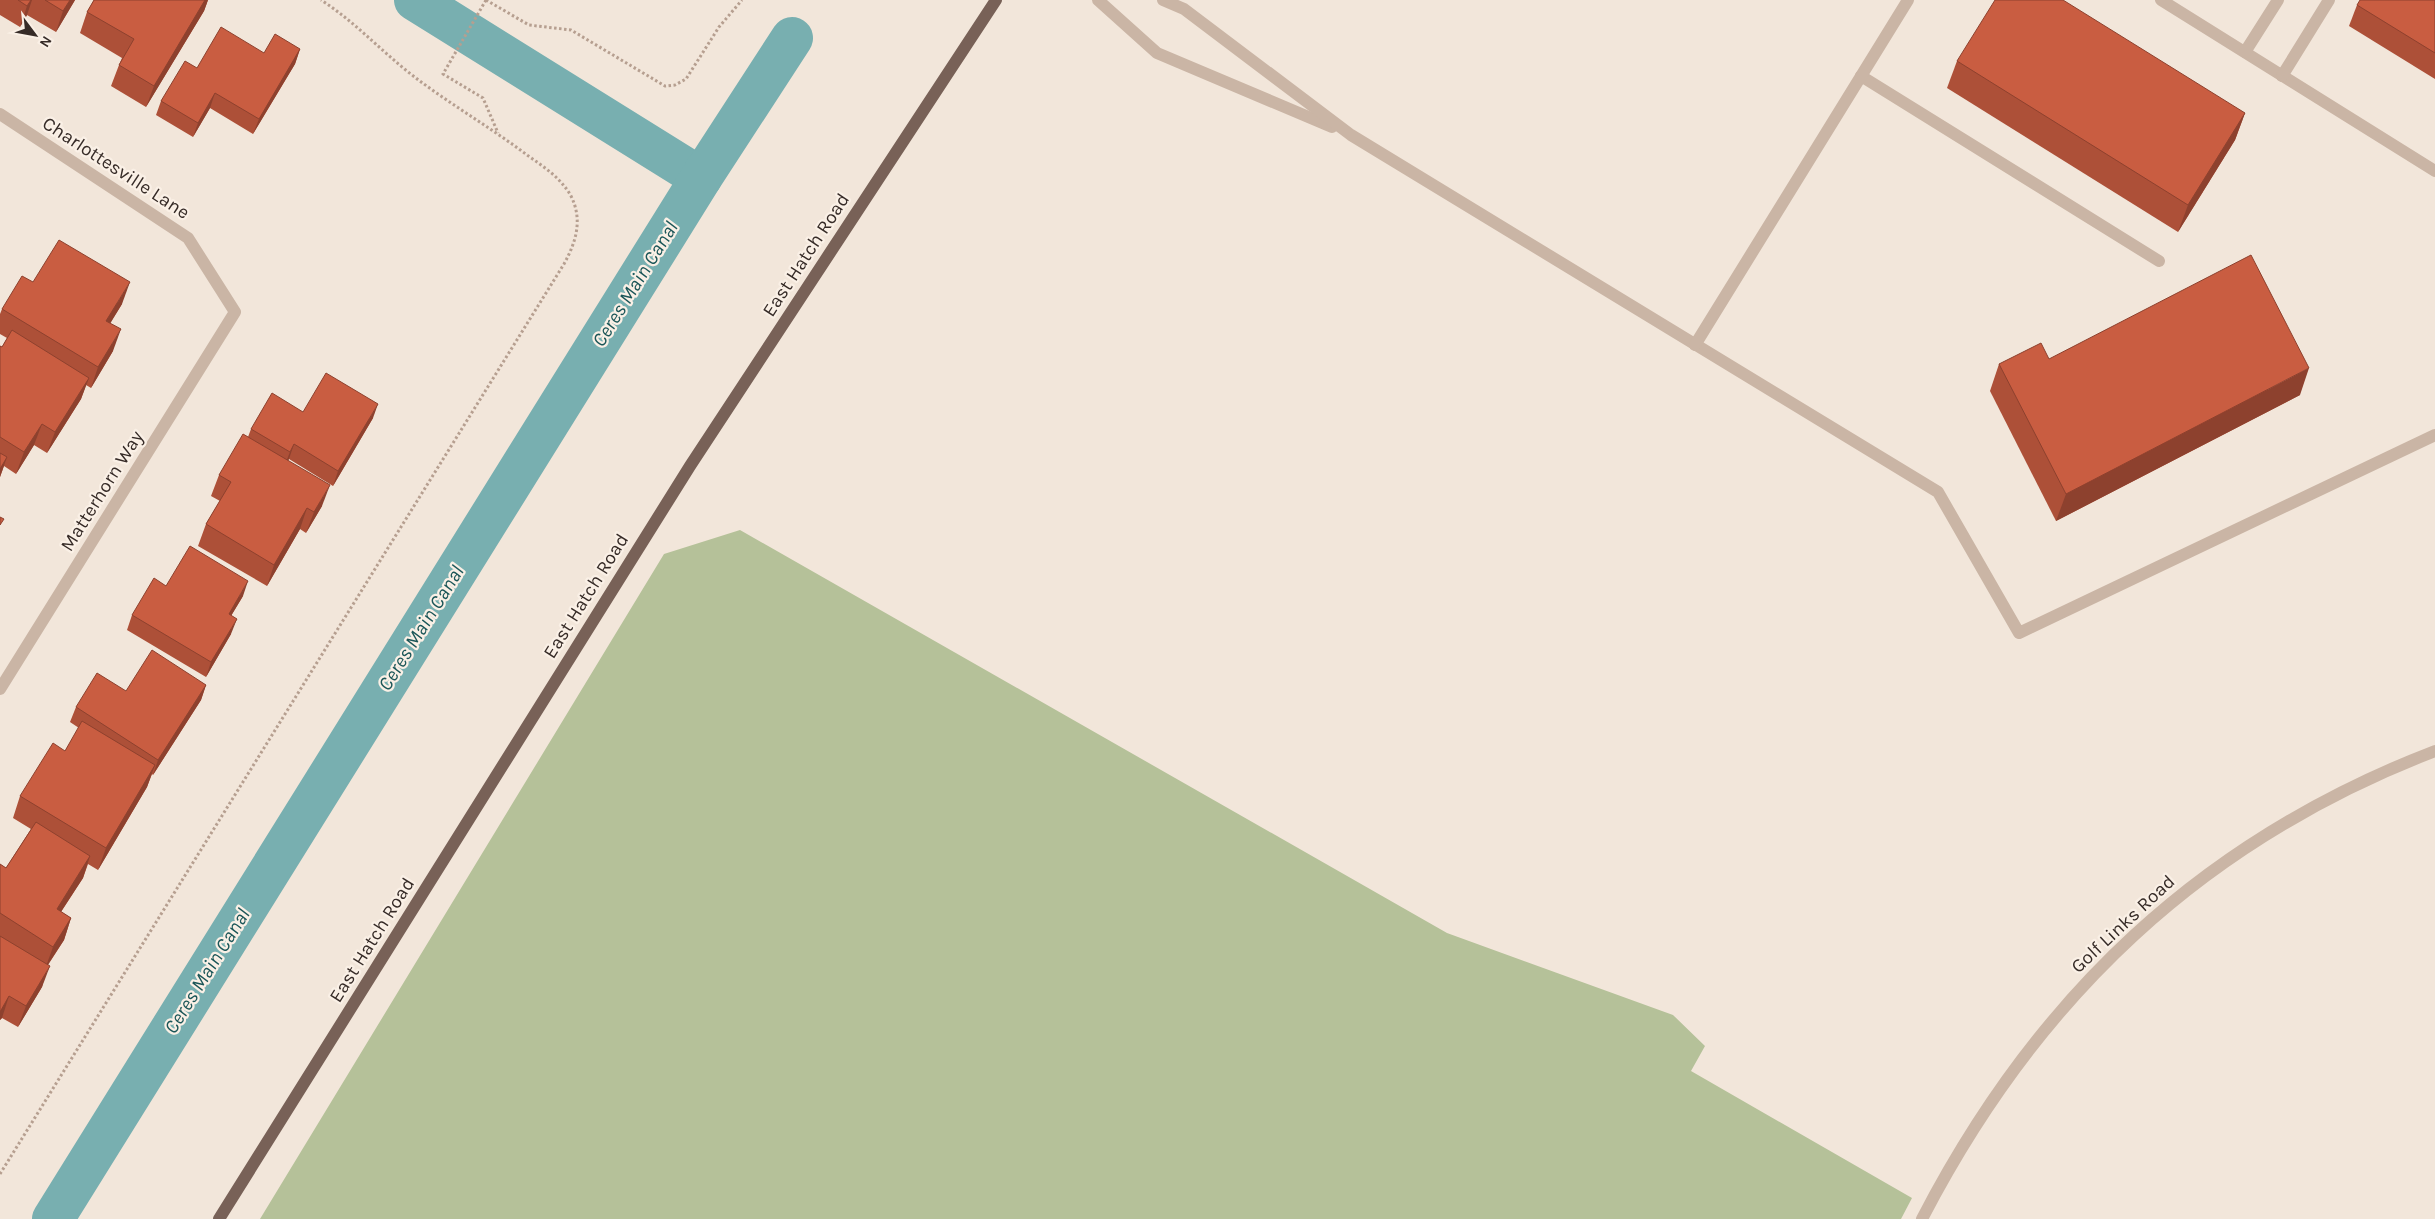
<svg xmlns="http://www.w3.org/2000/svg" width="2435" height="1219" font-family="Karla,sans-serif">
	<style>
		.green { fill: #b5c199 }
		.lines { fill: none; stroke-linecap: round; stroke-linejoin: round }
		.canal { stroke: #78afb0; stroke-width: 42 }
		.path { stroke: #b69f90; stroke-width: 3; stroke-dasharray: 2.5 2.5; stroke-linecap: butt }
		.lane { stroke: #cab5a5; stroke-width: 12 }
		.street { stroke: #cab5a5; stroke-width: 12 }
		.primary { stroke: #786157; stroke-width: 12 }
		.wall { fill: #ad5038 }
		.shaded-wall { fill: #8d412e }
		.building { fill: #c95d41; stroke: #8d412e }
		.labels { text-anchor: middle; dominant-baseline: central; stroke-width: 4.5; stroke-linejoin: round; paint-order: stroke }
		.street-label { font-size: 19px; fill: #362b27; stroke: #faf0e6 }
		.water-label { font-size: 20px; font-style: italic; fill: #1b5658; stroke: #faf0e6 }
	</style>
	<rect width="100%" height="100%" fill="#f2e6da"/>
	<path class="green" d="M740,530L1447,933L1673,1015L1705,1046L1691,1071L1912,1198L1901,1219H260L664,554Z"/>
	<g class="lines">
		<g class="canal">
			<path d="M415,0L701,178"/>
			<path d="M53,1219L701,178L792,38"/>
		</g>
		<g class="path">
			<path d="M486,0L529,25L571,30L665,86L675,85L686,79L719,27L742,0"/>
			<path d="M486,0L443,74L483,98L498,133"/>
			<path d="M0,1174L564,264C576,242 583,220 571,196C561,178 544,167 527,155C490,127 448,103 412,75C380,50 354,21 321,0"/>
		</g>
		<g class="lane">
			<path d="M1098,0L1157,53L1332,127"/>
			<path d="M1163,0L1184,9L1351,135L1938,492L2019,633L2435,435"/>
			<path d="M2161,0L2435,171"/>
			<path d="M2245,52L2278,0"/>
			<path d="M1861,76L2159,261"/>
			<path d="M2282,76L2329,0"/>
			<path d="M1695,345L1908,0"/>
		</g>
		<g class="street">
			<path d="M0,114L188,238L235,312L0,689"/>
			<path d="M1922,1219C2037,997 2201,841 2435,751"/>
		</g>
		<path class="primary" d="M219,1219L690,466L996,0"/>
	</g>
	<g class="wall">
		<path d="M0,0H75L56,32L27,15L20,27L0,15Z"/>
		<path d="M94,0H208L204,11L146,107L111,86L119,65L122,58L80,33L87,12Z"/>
		<path d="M2435,0V79L2349,26L2357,5Z"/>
		<path d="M300,49L295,64L253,134L210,108L193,137L156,115L161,101L197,68L264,53Z"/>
		<path d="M1957,61L2245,113L2235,140L2178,232L1947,88Z"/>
		<path d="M33,282L122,304L110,323L113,351L91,388L86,385L81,399L47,453L34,445L16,474L4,466L0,477V346L2,347L7,338L0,334V314L2,309Z"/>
		<path d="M2049,359L2300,395L2056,521L1990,391L1999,364Z"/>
		<path d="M303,412L373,418L333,486L289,459L288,460L322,506L306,533L300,529L267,586L198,546L206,524L220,501L211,496L219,475L248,437L251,429Z"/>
		<path d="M243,596L231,616V634L206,677L127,630L132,615Z"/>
		<path d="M206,685L201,700L153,775L152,774L147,787L98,870L88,864L83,878L61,912L71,918L64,940L48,965L42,987L18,1027L2,1018L0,1020V864L6,868L31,829L13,818L20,796L65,751L79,728L70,722L76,707L126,691Z"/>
	</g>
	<g class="shaded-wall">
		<path d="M31,0H32L27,15L20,27L27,6Z"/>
		<path d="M70,0H75L56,32L63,11Z"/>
		<path d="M205,0H208L204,11L146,107L154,86Z"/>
		<path d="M300,49L295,64L253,134L259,119Z"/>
		<path d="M215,93L210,108L193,137L198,123Z"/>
		<path d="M2245,113L2235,140L2178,232L2188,205Z"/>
		<path d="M130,282L122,304L99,342L106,321Z"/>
		<path d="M121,329L113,351L91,388L98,367Z"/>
		<path d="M2309,368L2300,395L2056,521L2066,494Z"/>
		<path d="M89,378L81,399L47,453L55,432Z"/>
		<path d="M378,404L373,418L333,486L338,471Z"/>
		<path d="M42,424L34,445L16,474L24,452Z"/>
		<path d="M294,444L289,459L284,467L290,452Z"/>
		<path d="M7,457L0,477V469Z"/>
		<path d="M330,485L322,506L306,533L314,512Z"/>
		<path d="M307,508L300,529L267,586L274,565Z"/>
		<path d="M248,581L243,596L223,629L229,614Z"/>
		<path d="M237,619L231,634L206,677L211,662Z"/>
		<path d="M206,685L201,700L153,775L158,760Z"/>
		<path d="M155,765L147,787L98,870L106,848Z"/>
		<path d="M90,856L83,878L49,930L57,909Z"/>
		<path d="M71,918L64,940L45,969L53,947Z"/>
		<path d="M50,966L42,987L18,1027L26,1006Z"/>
		<path d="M9,996L2,1018L0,1020V1012Z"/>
	</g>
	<g class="building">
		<path d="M18,0H31L27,6Z"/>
		<path d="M45,0H70L63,11Z"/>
		<path d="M94,0H205L154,86L119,65L134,39L87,12Z"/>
		<path d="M1995,0H2063L2245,113L2188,205L1957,61Z"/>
		<path d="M2360,0H2435V53L2357,5Z"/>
		<path d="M221,27L264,53L275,34L300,49L259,119L215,93L198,123L161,101L185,61L197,68Z"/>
		<path d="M59,240L130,282L106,321L121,329L98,367L2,309L22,276L33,282Z"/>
		<path d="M2251,255L2309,368L2066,494L1999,364L2041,343L2049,359Z"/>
		<path d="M12,330L89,378L55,432L42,424L24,452L0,437V346L2,347Z"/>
		<path d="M326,373L378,404L338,471L294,444L290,452L251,429L272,393L303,412Z"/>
		<path d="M243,434L330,485L314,512L307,508L274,565L206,524L231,482L219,475Z"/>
		<path d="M0,453L7,457L0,469Z"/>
		<path d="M0,517L4,519L0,525Z"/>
		<path d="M190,546L248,581L229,614L237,619L211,662L132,615L154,578L166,586Z"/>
		<path d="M152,650L206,685L158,760L76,707L97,673L126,691Z"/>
		<path d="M82,721L155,765L106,848L20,796L53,743L65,751Z"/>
		<path d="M36,822L90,856L57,909L71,918L53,947L0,913V864L6,868Z"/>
		<path d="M0,936L50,966L26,1006L9,996L0,1012Z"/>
	</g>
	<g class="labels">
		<g class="street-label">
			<text transform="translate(116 168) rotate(33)">Charlottesville Lane</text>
			<text transform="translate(806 255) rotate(-57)">East Hatch Road</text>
			<text transform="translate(102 491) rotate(-58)">Matterhorn Way</text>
			<text transform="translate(586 596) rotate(-58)">East Hatch Road</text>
			<text transform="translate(2123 924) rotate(-43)">Golf Links Road</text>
			<text transform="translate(372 940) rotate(-58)">East Hatch Road</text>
		</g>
		<g class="water-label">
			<text transform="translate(635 284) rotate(-58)">Ceres Main Canal</text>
			<text transform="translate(421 628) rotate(-58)">Ceres Main Canal</text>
			<text transform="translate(207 971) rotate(-58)">Ceres Main Canal</text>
		</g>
	</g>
	<g transform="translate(35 35) rotate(122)" stroke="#faf0e6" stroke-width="4" paint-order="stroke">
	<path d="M0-4L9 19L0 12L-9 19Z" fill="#362b27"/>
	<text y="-8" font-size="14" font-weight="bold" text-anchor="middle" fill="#362b27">N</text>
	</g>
</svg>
